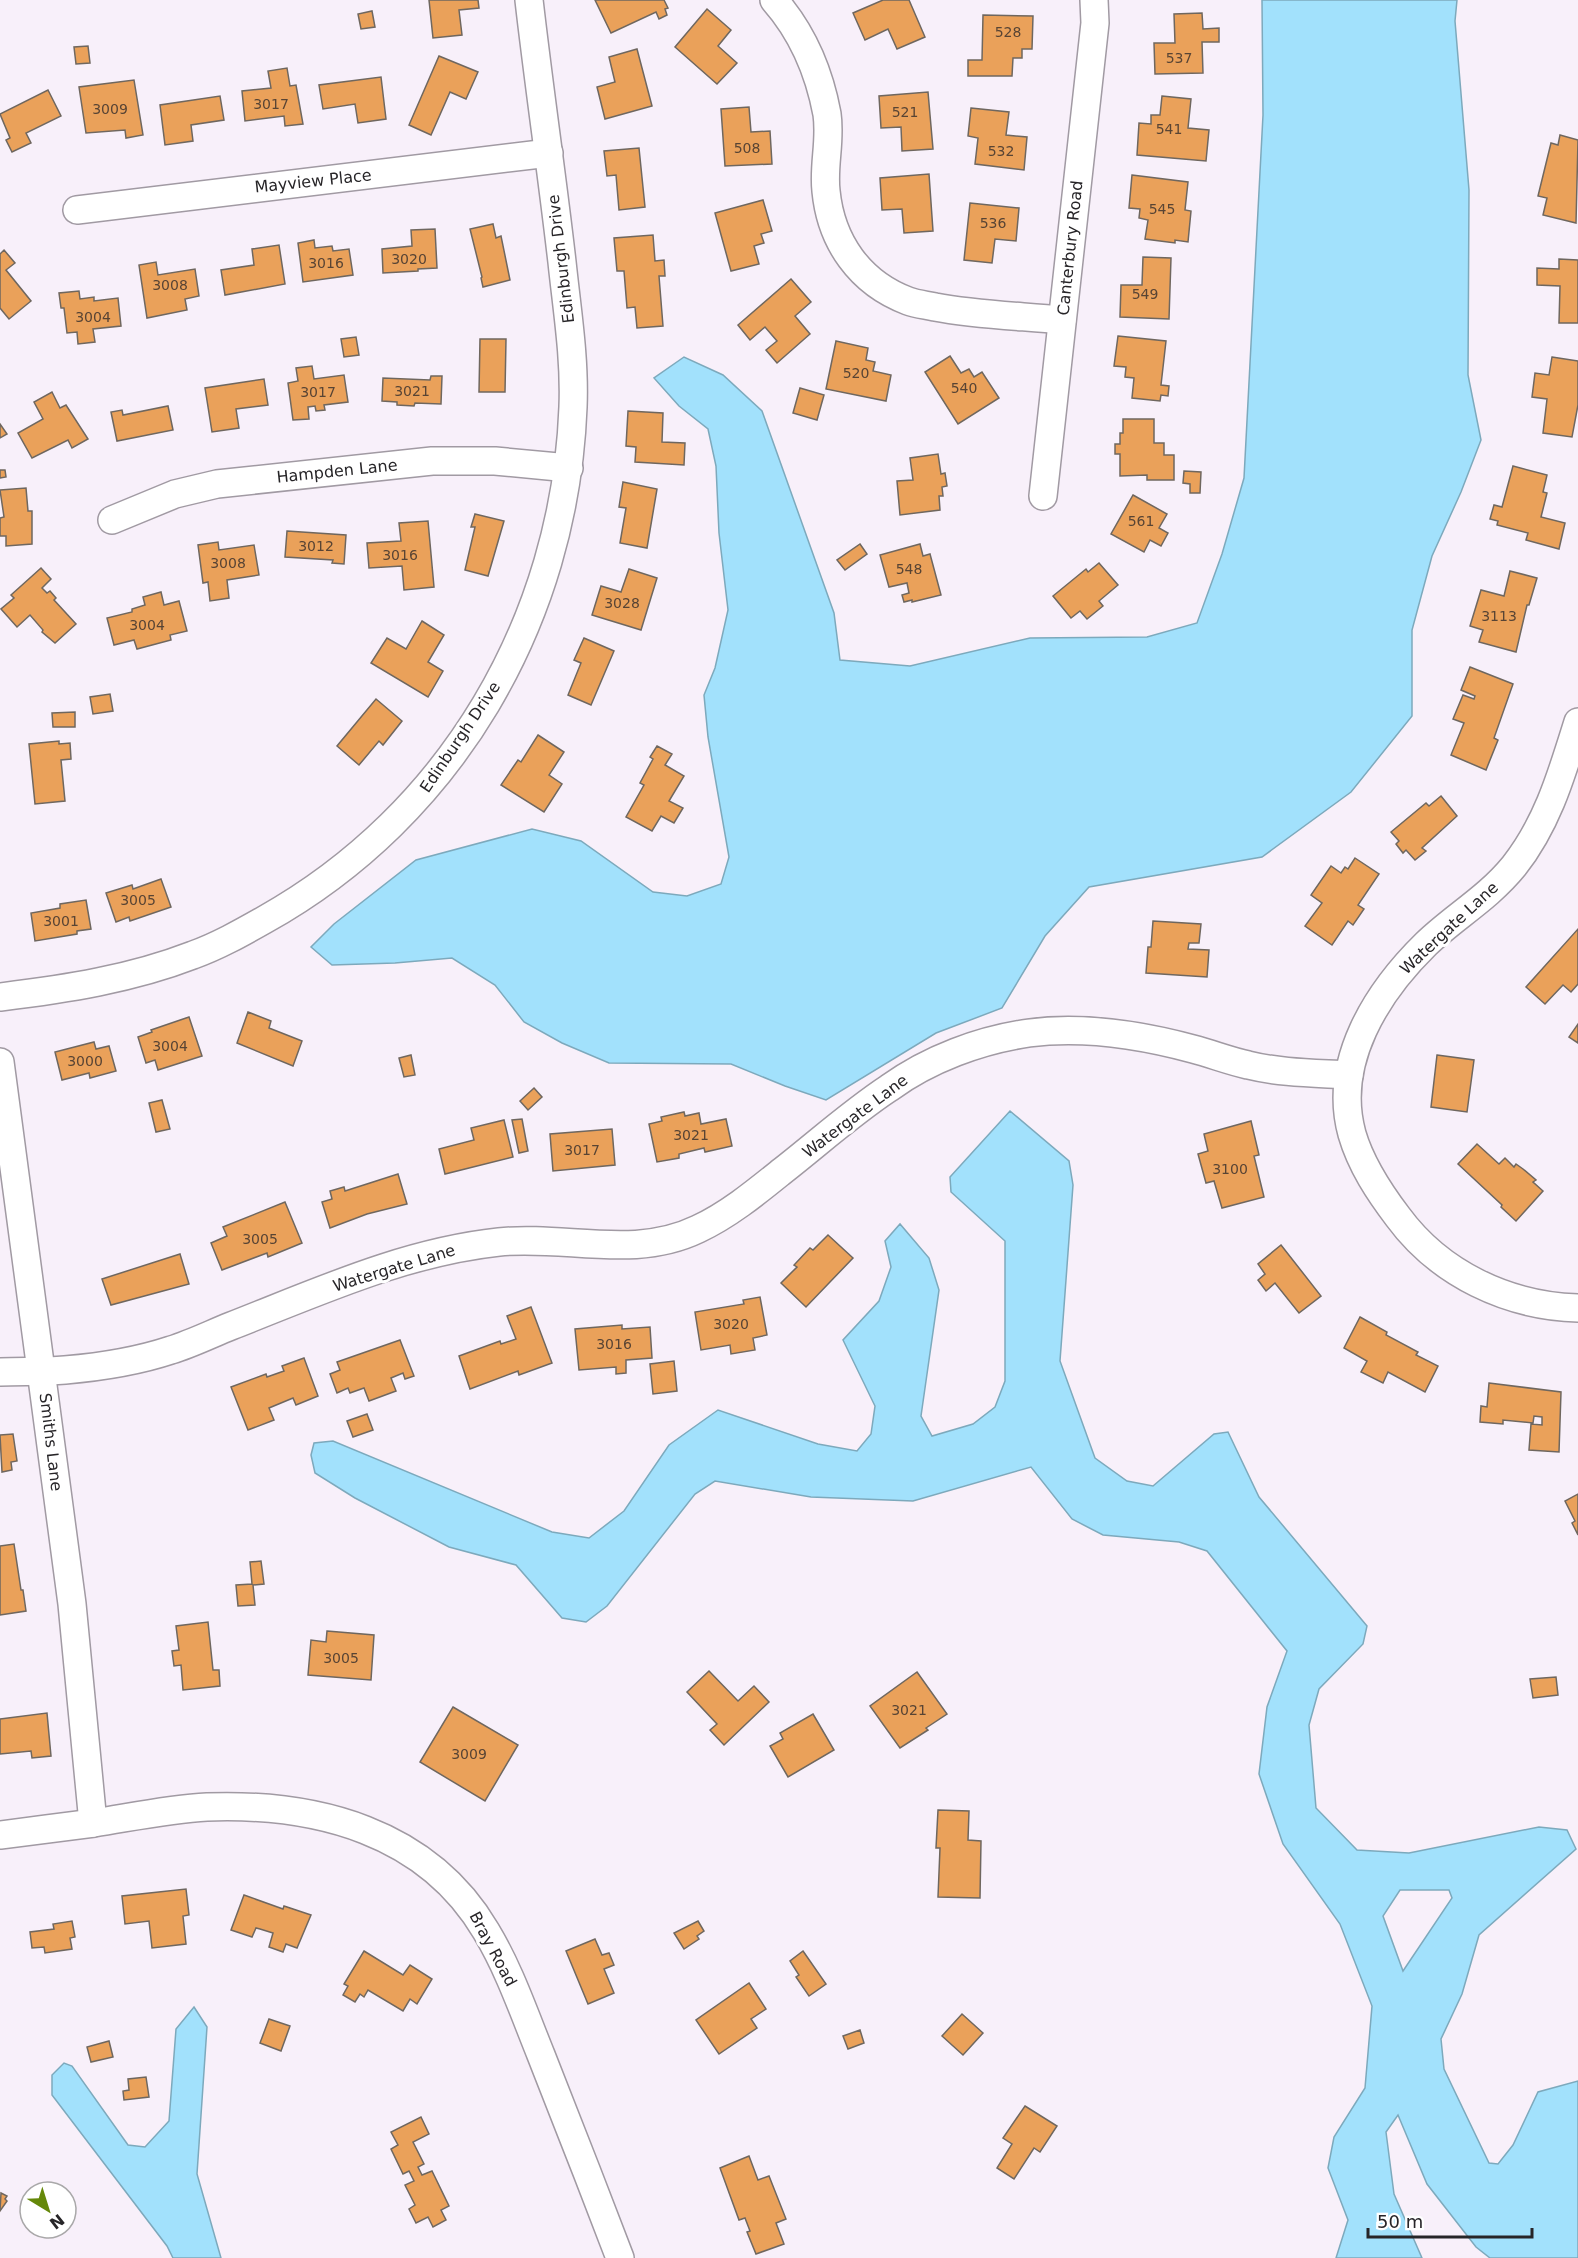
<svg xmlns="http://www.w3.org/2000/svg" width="1578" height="2258" font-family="'DejaVu Sans',sans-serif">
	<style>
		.water { fill: #a2e1fc; stroke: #7da9bc; stroke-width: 1.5; fill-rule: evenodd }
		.building { fill: #eaa15a; stroke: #6f675f; stroke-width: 1.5 }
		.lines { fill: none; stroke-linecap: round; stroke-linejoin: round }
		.street-casing { stroke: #a19aa3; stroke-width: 30 }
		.street { stroke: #fff; stroke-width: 27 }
		.labels { text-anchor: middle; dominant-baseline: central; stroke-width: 6; stroke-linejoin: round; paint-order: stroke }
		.number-label { font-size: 14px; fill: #584434 }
		.street-label { font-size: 16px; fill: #272528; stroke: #fff }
	</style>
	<rect width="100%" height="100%" fill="#f8f0fa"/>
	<g class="water">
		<path d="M1262,0H1457L1455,21L1469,190L1468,375L1481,440L1461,492L1432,556L1412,630V716L1351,792L1262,857L1089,887L1045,936L1002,1008L936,1033L826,1100L785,1086L731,1064L609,1063L562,1043L524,1022L495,985L452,958L395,963L332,965L311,947L334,924L416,860L532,829L581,841L653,892L687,896L721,884L729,857L708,737L704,695L715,668L728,610L719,533L716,466L708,429L679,406L654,378L684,357L723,375L762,411L834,613L840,660L910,666L1030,638L1147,637L1197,623L1222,554L1244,478L1263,115Z"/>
		<path d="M1010,1111L1069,1161L1073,1185L1060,1361L1095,1458L1127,1481L1153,1486L1214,1434L1228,1432L1259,1497L1367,1626L1363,1644L1319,1689L1309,1725L1316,1808L1357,1850L1409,1853L1539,1827L1567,1830L1576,1849L1479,1935L1462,1994L1441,2039L1444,2069L1489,2163L1498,2164L1513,2145L1538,2092L1578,2081V2258H1490L1476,2247L1427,2184L1398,2115L1386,2132L1394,2194L1422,2258H1336L1348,2220L1328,2168L1334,2137L1365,2088L1372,2006L1340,1924L1283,1844L1259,1774L1267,1707L1287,1651L1207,1551L1179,1542L1103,1535L1072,1519L1031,1467L913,1501L811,1497L715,1481L695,1494L607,1606L586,1622L562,1618L516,1565L449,1547L355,1498L315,1473L311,1455L314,1443L333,1441L552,1532L589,1538L624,1511L669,1445L718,1410L818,1444L857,1451L871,1434L875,1406L843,1340L879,1301L891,1267L885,1241L900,1224L929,1258L939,1290L921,1416L932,1436L973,1424L995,1407L1005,1381V1241L951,1192L950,1177ZM1400,1890H1449L1452,1898L1403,1971L1383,1916Z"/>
		<path d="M194,2007L207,2027L197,2174L221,2258H173L167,2246L52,2095V2075L64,2063L72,2066L128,2145L145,2147L169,2121L176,2029Z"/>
	</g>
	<g class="building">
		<path d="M429,0H478L479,8L459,10L462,35L433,38Z"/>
		<path d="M595,0H664L668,8L665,9L667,15L659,19L656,12L611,33Z"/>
		<path d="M883,0H909L925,37L897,49L888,29L865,40L853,13Z"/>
		<path d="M707,9L731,30L718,46L737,63L717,84L675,47Z"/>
		<path d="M372,11L375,27L361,29L358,14Z"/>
		<path d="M1202,13L1203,29L1219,28V42H1202L1203,73L1155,74L1154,43H1175L1174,14Z"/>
		<path d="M983,15L1033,16L1032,49H1022V58H1013L1012,76H968V60H982Z"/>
		<path d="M88,46L90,63L76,64L74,47Z"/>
		<path d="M637,49L652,106L605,119L597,87L615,82L609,57Z"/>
		<path d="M439,56L478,72L466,99L450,92L431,135L409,125Z"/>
		<path d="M287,68L290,86L296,85L303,124L285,126L284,116L245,121L242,91L271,88L268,71Z"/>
		<path d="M381,77L386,119L358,123L355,104L323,109L319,85Z"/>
		<path d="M134,80L143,135L126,138L125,130L86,133L79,87Z"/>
		<path d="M48,90L61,116L26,133L31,143L12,152L6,140L10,138L0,114Z"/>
		<path d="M928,92L933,149L902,151L901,127L881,128L879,96Z"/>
		<path d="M220,96L224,120L191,125L193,141L165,145L160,105Z"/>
		<path d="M1162,96L1191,99L1188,128L1209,130L1206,161L1137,155L1139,123L1151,124V115H1160Z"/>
		<path d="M749,107L751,132L770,131L772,164L725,166L721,109Z"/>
		<path d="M971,108L1009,112L1006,135L1027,137L1024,170L975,164L978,138L968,136Z"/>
		<path d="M1560,135L1578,140L1576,223L1543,215L1547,198L1538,196L1551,143L1558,145Z"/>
		<path d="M639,148L645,207L619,210L616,175L607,176L604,151Z"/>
		<path d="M929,174L933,231L904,233L902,209L882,210L880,178Z"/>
		<path d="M1132,175L1188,182L1185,210L1191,211L1188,242L1175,240V243L1145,239L1148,220L1139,218L1140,209L1129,208Z"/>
		<path d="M763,200L772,231L761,234L764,243L754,246L759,264L731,271L715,213Z"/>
		<path d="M970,203L1019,208L1016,241L995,239L992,263L964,260Z"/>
		<path d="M493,224L496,238L501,236L510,280L483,287L481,278L482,277L470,229Z"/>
		<path d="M435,229L437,268L418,269V271L383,273L382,249L412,246L411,230Z"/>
		<path d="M653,235L655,261L664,260L665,276H659L663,326L637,328L635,307L627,308L624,271H617L614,238Z"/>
		<path d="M314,240L315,248L332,246L333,251L349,249L353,275L303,282L298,243Z"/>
		<path d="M279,245L285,284L225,295L221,270L254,265L252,249Z"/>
		<path d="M4,250L15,263L6,270L31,301L9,319L0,308V254Z"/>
		<path d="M1143,257L1171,258L1169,319L1120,317L1121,285H1142Z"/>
		<path d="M1559,259L1578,260V323H1559L1560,286L1537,285V268L1559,269Z"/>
		<path d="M156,262L158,275L195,269L199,296L185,299L187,310L147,318L139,265Z"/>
		<path d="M791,279L811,302L795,316L810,334L777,363L766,350L777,341L765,327L750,340L738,325Z"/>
		<path d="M79,291L80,299L94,297V301L118,298L121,326L93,329L95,342L78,344L77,332L67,333L64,308H61L59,293Z"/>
		<path d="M1118,336L1166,341L1161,385L1169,386L1168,396L1161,395L1160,401L1132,398L1134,378L1125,377L1126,367L1114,366Z"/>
		<path d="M356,337L359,355L344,357L341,339Z"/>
		<path d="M480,339H506L505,392H479Z"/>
		<path d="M836,341L868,348L866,360L875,362L873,371L891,375L886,401L826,389Z"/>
		<path d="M950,356L961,373L969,369L974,377L982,372L999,398L958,424L925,372Z"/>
		<path d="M1552,357L1578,361V405L1572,437L1543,433L1547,399L1532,397L1535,373L1549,375Z"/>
		<path d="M312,366L314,379L344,375L348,402L324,405L325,410L316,411L315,406L308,407L309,419L293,420L288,383L298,381L296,368Z"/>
		<path d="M431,376H442L441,404L415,403L414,406L397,405V402L382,401L383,378L430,380Z"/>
		<path d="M264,379L268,405L236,409L239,428L212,432L205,388Z"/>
		<path d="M800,388L824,395L817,420L793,413Z"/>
		<path d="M52,392L60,408L66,405L88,439L72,448L68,440L32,458L18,433L43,419L34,402Z"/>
		<path d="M168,406L173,430L117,441L111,412L122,410L123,415Z"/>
		<path d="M628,411L663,413L662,442L685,443L684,465L635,462L636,447L626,446Z"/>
		<path d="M1123,419H1154V443H1164V455H1174V480H1147V475L1120,476V454H1115V444H1120V433H1123Z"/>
		<path d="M0,424L7,434L0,438Z"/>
		<path d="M938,454L941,474L945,473L947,486L942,487L943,496H939L940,510L900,515L897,481L913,480L910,458Z"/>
		<path d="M1513,466L1547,475L1543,492L1547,493L1541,517L1565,523L1559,549L1526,540L1528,533L1497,525L1498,521L1490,519L1494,505L1502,507Z"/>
		<path d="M0,470H5L6,477L0,478Z"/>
		<path d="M1184,471L1201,472L1200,493H1190V484L1183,483Z"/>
		<path d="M623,482L657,489L647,548L620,543L626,508L619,507Z"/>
		<path d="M26,488L28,511H32V544L6,546V536H0V518L4,517L0,490Z"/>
		<path d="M1133,495L1167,514L1159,528L1168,533L1161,546L1150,540L1144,552L1111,534Z"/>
		<path d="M475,514L504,521L488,576L465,570L475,527H471Z"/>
		<path d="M428,521L434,587L404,590L402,566L369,568L367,543L401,541L399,523Z"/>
		<path d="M287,531L346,535L344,564L332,563L333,560L285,557Z"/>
		<path d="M218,542L219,550L254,545L259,575L227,580L229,598L210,601L208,582L203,583L198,545Z"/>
		<path d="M860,544L867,554L845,570L837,560Z"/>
		<path d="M920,544L923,556L930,554L941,595L912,602V600L904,602L902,595L909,593L907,583L889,587L880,555Z"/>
		<path d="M1099,563L1118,585L1099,601L1103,606L1087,619L1080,611L1071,618L1053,596L1086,569L1088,572Z"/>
		<path d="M41,568L51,579L42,588L47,593L50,591L56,598L54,600L76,624L55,643L42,632L43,630L30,615L17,627L1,609L14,598L11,595Z"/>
		<path d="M629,569L657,578L641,630L592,615L601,586L621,592Z"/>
		<path d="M1510,571L1537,578L1529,605H1527L1516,652L1479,642L1483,630L1470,626L1481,590L1504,596Z"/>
		<path d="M161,592L164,605L179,601L187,631L170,635L171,640L137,649L134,640L114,645L107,618L132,612V609L145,605L143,597Z"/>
		<path d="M422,621L444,635L428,662L443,671L428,697L371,663L387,638L406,649Z"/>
		<path d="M584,638L614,651L591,705L568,695L581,663L574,660Z"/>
		<path d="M1470,667L1513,684L1494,738L1498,740L1486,770L1451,755L1464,723L1453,719L1463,695L1474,699L1475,696L1461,690Z"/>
		<path d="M110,694L113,711L93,714L90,697Z"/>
		<path d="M376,699L402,721L383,745L379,741L359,765L337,746Z"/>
		<path d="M75,712V727H53L52,713Z"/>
		<path d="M538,735L564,752L549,775L562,784L544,812L501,785L518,760L521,762Z"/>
		<path d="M59,741V744L70,743L71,759L61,760L65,801L35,804L29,744Z"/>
		<path d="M657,746L672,754L665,765L684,776L669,801L683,808L674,823L661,816L652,831L626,817L644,785L640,783L653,759L650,757Z"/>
		<path d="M1441,796L1457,816L1422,848L1426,851L1415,860L1406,850L1403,853L1396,844L1399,841L1391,832L1426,803L1429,806Z"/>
		<path d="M1355,858L1379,874L1358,905L1364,909L1353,925L1348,921L1332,945L1305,926L1322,903L1311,895L1331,866L1341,873L1345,867L1348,869Z"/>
		<path d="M161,879L171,907L130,921L129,917L116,922L106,893L132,885L133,889Z"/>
		<path d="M86,900L91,929L77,931V934L35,941L31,913L60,908V904Z"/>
		<path d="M1153,921L1201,924L1199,943H1189L1188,949L1209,950L1207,977L1146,973L1148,947H1151Z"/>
		<path d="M1578,929V984L1571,992L1563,985L1545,1004L1526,987Z"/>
		<path d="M248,1012L271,1021L269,1028L302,1041L293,1066L237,1043Z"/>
		<path d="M189,1017L202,1056L158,1070L155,1060L146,1063L138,1037L152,1032L151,1030Z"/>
		<path d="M1578,1024V1043L1569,1037Z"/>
		<path d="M94,1042L96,1049L109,1046L116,1071L90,1078L89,1073L62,1080L55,1052Z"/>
		<path d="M411,1055L415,1075L404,1077L399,1058Z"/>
		<path d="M1437,1055L1474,1060L1467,1112L1431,1107Z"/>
		<path d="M534,1088L542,1097L528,1110L520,1101Z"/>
		<path d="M162,1100L170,1129L156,1132L149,1103Z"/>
		<path d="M684,1112L685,1116L699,1113L701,1124L726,1119L732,1146L705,1152L704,1148L679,1154V1158L657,1162L649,1124L662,1121L661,1117Z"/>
		<path d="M522,1119L528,1151L519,1153L512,1120Z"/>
		<path d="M504,1120L513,1157L445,1174L439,1149L474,1140L471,1128Z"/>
		<path d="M1251,1121L1259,1155L1254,1156L1264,1197L1222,1208L1214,1181L1206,1183L1198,1154L1208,1151L1204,1134Z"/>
		<path d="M612,1129L615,1165L553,1171L550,1134Z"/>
		<path d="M1477,1144L1499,1164L1505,1158L1514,1167L1516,1164L1523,1169L1536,1180L1533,1182L1543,1191L1516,1221L1501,1207L1502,1205L1458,1164Z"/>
		<path d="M398,1174L407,1204L367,1214L330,1228L322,1202L332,1199L330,1191L344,1187L345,1191Z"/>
		<path d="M285,1202L302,1243L268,1257L267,1253L222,1270L211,1243L227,1236L223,1227Z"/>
		<path d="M828,1235L853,1258L806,1307L781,1283L797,1267L794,1265L810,1248L813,1250Z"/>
		<path d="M1281,1245L1321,1296L1299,1313L1275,1283L1266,1291L1258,1280L1265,1274L1258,1264Z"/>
		<path d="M180,1254L189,1284L111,1305L102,1279Z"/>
		<path d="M760,1297L767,1335L753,1338L755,1350L731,1354L730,1345L701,1350L695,1312L744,1304L743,1300Z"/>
		<path d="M531,1307L552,1363L519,1375L518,1371L470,1389L459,1356L500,1341L501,1344L516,1339L507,1316Z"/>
		<path d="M1360,1317L1387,1332L1386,1335L1418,1352L1416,1355L1438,1366L1425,1392L1388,1372L1383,1383L1361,1372L1367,1361L1344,1348Z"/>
		<path d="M622,1325V1329L650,1327L652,1358L626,1360V1373L616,1374V1367L579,1370L575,1329Z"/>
		<path d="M400,1340L414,1376L405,1379L403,1373L391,1378L396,1391L369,1401L364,1388L350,1393L348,1388L337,1393L330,1374L340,1370L337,1362Z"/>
		<path d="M304,1358L318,1396L296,1405L293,1398L269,1408L274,1420L248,1430L231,1387L266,1374L267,1377L284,1371L282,1366Z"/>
		<path d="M674,1361L677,1391L653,1394L650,1364Z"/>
		<path d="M1489,1383L1561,1392L1559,1452L1529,1450L1531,1424L1542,1425V1417L1534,1416L1533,1423L1503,1420V1424L1480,1422L1481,1406L1487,1407Z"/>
		<path d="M367,1414L373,1430L353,1437L347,1421Z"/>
		<path d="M13,1434L17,1461L11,1462L12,1470L2,1472L0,1435Z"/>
		<path d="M1578,1494V1535L1572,1523L1575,1521L1565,1501Z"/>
		<path d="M14,1544L21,1590H23L26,1611L0,1615V1546Z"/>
		<path d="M261,1561L264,1584L253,1585L255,1605L238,1606L236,1585L252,1584L250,1562Z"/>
		<path d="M208,1622L213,1670H219L220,1686L183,1690L181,1665L174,1666L172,1651L179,1650L176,1626Z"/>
		<path d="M327,1631L374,1635L371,1680L308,1675L311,1640L326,1642Z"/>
		<path d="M709,1671L738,1701L754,1686L769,1702L724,1745L710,1730L717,1724L687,1692Z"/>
		<path d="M917,1672L947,1714L926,1728L928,1730L900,1748L870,1706Z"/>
		<path d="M1556,1677L1558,1695L1533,1698L1530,1679Z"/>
		<path d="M453,1707L518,1745L485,1801L420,1762Z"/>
		<path d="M47,1713L51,1756L32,1758L31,1751L0,1754V1719Z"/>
		<path d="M813,1714L834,1750L788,1777L770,1746L783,1739L780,1733Z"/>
		<path d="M938,1810L969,1811L968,1840L981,1841L980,1898L938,1897L940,1848H936Z"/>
		<path d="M186,1889L189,1915L183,1916L186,1944L152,1948L149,1921L125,1924L122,1896Z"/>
		<path d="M244,1895L283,1909L284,1906L311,1915L297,1948L286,1944L283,1952L269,1947L273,1933L260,1929L256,1928L252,1937L231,1930Z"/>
		<path d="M72,1921L75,1937L70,1938L72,1949L45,1953L44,1947L32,1948L30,1932L54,1929L53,1924Z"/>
		<path d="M698,1921L704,1931L697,1936L699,1939L684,1949L674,1933Z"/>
		<path d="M595,1939L602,1955L609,1953L614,1965L604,1969L614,1993L588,2004L566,1951Z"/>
		<path d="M364,1951L403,1975L410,1965L432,1979L417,2004L410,1999L403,2011L368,1990L364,1997L360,1994L355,2002L343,1995L348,1986L344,1984Z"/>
		<path d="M803,1951L826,1984L809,1996L796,1977L799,1975L790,1961Z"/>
		<path d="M749,1983L766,2009L751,2019L757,2028L719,2054L696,2020Z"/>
		<path d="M962,2014L983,2033L963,2055L942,2036Z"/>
		<path d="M269,2019L290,2026L281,2051L260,2043Z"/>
		<path d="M860,2030L864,2043L848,2049L843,2036Z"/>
		<path d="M109,2041L113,2057L91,2062L87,2047Z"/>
		<path d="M146,2077L149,2097L124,2100L123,2091L129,2090L128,2079Z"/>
		<path d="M1025,2106L1057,2126L1040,2152L1034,2148L1014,2179L997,2168L1012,2144L1003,2138Z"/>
		<path d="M421,2117L429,2134L413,2142L424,2164L418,2167L422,2175L432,2171L449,2206L441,2210L446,2220L433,2227L428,2217L416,2223L409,2209L415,2205L405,2185L414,2181L409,2171L403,2174L391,2149L398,2145L391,2132Z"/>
		<path d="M749,2156L758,2180L769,2176L786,2219L776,2223L784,2244L756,2254L747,2232L750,2231L745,2218L739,2220L720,2168Z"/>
		<path d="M1,2193L7,2196L5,2199L7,2201L0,2211Z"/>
	</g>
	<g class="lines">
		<g class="street-casing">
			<g id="street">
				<path d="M774,0C803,33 819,71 827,114C831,141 823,165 826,191C831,242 860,283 908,301C916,304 926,305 935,307C976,315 1020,316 1062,320"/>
				<path d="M77,210L549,153"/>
				<path d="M1043,496L1095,23L1094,0"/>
				<path d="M112,520L175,494L217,484L432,461H495L569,468"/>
				<path d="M1578,722C1562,773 1548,823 1514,866C1487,899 1455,916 1426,944C1377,992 1332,1062 1352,1134C1361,1165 1379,1192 1398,1217C1440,1274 1508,1306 1578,1308"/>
				<path d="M0,997C66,989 131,979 193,955C218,946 241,933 264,920C452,815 565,620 573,407C575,358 567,310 562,262C552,175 539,87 529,0"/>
				<path d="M0,1062L72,1604L93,1823"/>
				<path d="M0,1372C22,1371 43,1372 65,1370C100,1367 138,1361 171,1350C191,1344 211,1334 231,1326C318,1292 405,1252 499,1242C566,1235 634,1260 698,1229C728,1215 755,1193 781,1172C817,1144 851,1113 889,1088C929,1059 980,1040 1029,1033C1083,1026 1141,1035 1193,1049C1212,1054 1230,1061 1248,1065C1280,1073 1316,1073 1349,1075"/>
				<path d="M0,1835C31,1831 63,1827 94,1823C132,1817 169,1809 207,1807C316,1803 427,1831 486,1931C509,1969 524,2013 541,2055C568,2123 594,2190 620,2258"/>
			</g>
		</g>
		<use href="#street" class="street"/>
	</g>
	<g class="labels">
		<g class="number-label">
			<text x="1008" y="32">528</text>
			<text x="1179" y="58">537</text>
			<text x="271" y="104">3017</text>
			<text x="110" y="109">3009</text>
			<text x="905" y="112">521</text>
			<text x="1169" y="129">541</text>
			<text x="747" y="148">508</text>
			<text x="1001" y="151">532</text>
			<text x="1162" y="209">545</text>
			<text x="993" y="223">536</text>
			<text x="409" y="259">3020</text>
			<text x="326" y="263">3016</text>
			<text x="170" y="285">3008</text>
			<text x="1145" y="294">549</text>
			<text x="93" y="317">3004</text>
			<text x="856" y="373">520</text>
			<text x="964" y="388">540</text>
			<text x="412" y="391">3021</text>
			<text x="318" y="392">3017</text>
			<text x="1141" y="521">561</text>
			<text x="316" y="546">3012</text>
			<text x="400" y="555">3016</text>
			<text x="228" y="563">3008</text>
			<text x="909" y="569">548</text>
			<text x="622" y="603">3028</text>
			<text x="1499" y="616">3113</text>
			<text x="147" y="625">3004</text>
			<text x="138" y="900">3005</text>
			<text x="61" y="921">3001</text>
			<text x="170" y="1046">3004</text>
			<text x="85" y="1061">3000</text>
			<text x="691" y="1135">3021</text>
			<text x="582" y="1150">3017</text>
			<text x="1230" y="1169">3100</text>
			<text x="260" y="1239">3005</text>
			<text x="731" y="1324">3020</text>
			<text x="614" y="1344">3016</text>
			<text x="341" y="1658">3005</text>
			<text x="909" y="1710">3021</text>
			<text x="469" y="1754">3009</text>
		</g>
		<g class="street-label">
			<text transform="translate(313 181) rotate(-6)">Mayview Place</text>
			<text transform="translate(1070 248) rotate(-84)">Canterbury Road</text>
			<text transform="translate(561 259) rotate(-97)">Edinburgh Drive</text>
			<text transform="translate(337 471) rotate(-6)">Hampden Lane</text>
			<text transform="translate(460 737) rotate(-56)">Edinburgh Drive</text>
			<text transform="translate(1449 928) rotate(-43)">Watergate Lane</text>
			<text transform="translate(855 1116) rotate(-37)">Watergate Lane</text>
			<text transform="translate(394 1268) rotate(-17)">Watergate Lane</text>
			<text transform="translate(51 1442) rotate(83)">Smiths Lane</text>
			<text transform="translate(493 1949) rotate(62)">Bray Road</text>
		</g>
	</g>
	<g transform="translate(48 2210) rotate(142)"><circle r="28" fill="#ffffff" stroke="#a9a8a9" stroke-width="1.5"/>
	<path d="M0-4.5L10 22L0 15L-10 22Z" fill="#65880a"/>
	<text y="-9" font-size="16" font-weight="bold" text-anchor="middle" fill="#272528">N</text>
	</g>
	<path d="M1368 2228v9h164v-9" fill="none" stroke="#272528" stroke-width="3"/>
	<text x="1377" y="2228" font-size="18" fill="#272528" stroke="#ffffff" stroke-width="4.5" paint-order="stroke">50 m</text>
</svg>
